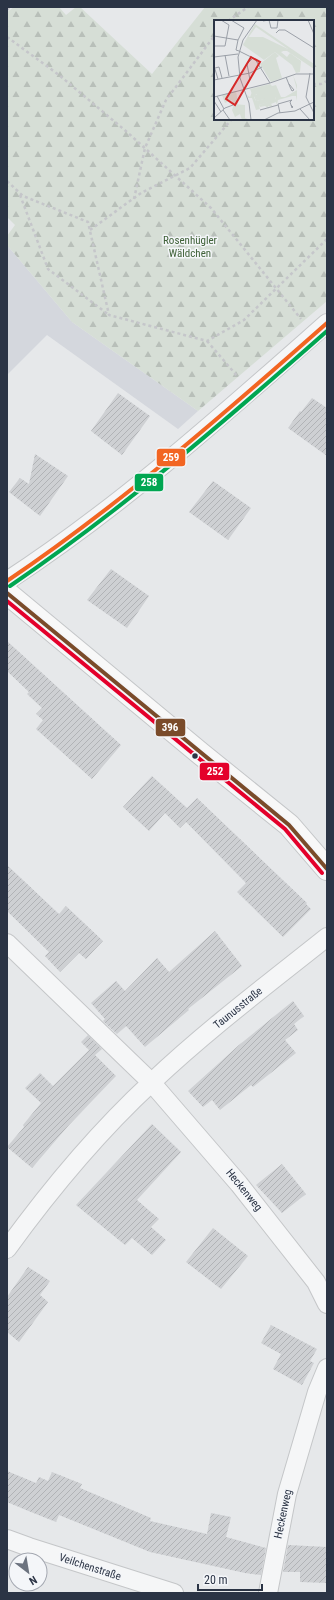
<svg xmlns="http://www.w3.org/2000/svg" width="334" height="1600" font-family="'Roboto Condensed',sans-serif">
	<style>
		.built { fill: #d4d7dd }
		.forest { fill: url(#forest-firs); fill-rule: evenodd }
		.building { fill: url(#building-hatch) }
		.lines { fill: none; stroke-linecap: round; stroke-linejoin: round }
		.street-casing { stroke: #c4c6c8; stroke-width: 20 }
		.secondary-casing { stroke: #c4c6c8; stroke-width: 24 }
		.path { stroke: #c5c6ca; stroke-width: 2.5; stroke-dasharray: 3 3; stroke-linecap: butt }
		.street { stroke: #f5f6f7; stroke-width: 18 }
		.secondary { stroke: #f8f8f8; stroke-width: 22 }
		.bus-1-casing { stroke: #f4f6f9; stroke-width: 7 }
		.bus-2-casing { stroke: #f4f6f9; stroke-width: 7 }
		.bus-3-casing { stroke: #f4f6f9; stroke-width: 7 }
		.bus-4-casing { stroke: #f4f6f9; stroke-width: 7 }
		.bus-1 { stroke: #7a4b2a; stroke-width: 4 }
		.bus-2 { stroke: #e4002b; stroke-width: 4 }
		.bus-3 { stroke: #f26522; stroke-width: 4 }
		.bus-4 { stroke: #00a651; stroke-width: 4 }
		.bus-dot { fill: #2b3445; stroke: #f4f6f9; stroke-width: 1.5 }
		.labels { text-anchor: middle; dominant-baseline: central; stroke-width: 3; stroke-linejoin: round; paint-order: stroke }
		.park-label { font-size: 11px; fill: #3f6138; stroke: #f4f6f9 }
		.street-label { font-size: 11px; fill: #2b3445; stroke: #f4f6f9 }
		.inset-road { fill: none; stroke: #9ba0a8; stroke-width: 1 }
		.view { fill: #d62828; fill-opacity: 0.15; stroke: #d62828; stroke-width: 2 }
		.inset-edge { fill: none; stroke: #2b3445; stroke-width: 2 }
		.line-badge { stroke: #f4f6f9; stroke-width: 1.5 }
		.badge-label { font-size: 11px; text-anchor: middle; font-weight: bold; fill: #fff }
	</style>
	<defs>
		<pattern id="forest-firs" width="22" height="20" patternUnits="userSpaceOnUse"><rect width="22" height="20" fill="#d6ded6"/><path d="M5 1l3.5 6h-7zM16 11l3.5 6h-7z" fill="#b8bfb9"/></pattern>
		<pattern id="building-hatch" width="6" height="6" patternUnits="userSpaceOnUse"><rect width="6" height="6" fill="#ced0d3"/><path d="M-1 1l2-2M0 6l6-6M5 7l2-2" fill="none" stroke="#b1b3b6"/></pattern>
	</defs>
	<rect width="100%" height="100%" fill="#e6e8ea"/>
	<path class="built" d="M7,245L72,322L198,411L178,429L47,335L7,375Z"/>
	<path class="forest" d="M14,7H59L66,15L76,7H80L152,74L205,7H327V301L198,411L72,322L7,245V236L15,225L7,217V12ZM215,21H313V119H215Z"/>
	<g class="building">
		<path d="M118,393L150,416L122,455L91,431Z"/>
		<path d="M312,398L327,408V456L288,428L300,411L301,412Z"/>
		<path d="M35,454L68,476L40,516L9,492L20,478L29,484Z"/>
		<path d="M213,481L251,508L228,540L189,512Z"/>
		<path d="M111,569L149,596L127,628L87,600Z"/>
		<path d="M7,641L121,745L92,779L36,729L43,720L36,714L42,708L27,694L29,692L7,671Z"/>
		<path d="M152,776L187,808L197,798L307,903L306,904L311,909L283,937L237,892L246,883L186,822L180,828L165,813L149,831L123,807Z"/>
		<path d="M7,865L59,914L66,906L103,941L86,959L79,953L60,972L45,956L49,952L7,911Z"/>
		<path d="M215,931L242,966L188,1009L189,1010L145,1047L126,1026L117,1034L103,1021L105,1019L91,1003L116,981L125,991L157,958L169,972Z"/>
		<path d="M293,1001L304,1016L294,1024L298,1030L285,1040L296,1053L253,1087L251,1085L220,1110L212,1100L203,1107L188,1091L239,1045Z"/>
		<path d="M88,1035L102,1049L95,1055L116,1076L69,1125L32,1168L7,1147L24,1127L23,1125L41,1103L25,1088L40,1073L53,1086L89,1050L92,1053L81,1042Z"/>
		<path d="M152,1124L181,1152L137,1200L159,1219L151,1227L166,1240L152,1255L132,1238L125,1245L76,1205Z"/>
		<path d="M282,1164L306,1194L282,1213L256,1185Z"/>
		<path d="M213,1228L248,1256L221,1289L186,1262Z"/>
		<path d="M28,1267L50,1281L40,1295L48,1302L19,1342L7,1332V1297Z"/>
		<path d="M271,1325L317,1349L310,1361L314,1363L302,1385L273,1369L281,1354L261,1343Z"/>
		<path d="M7,1471L36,1483L39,1477L48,1481L52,1472L82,1484L80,1488L151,1518L150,1521L207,1534L211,1513L231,1517L226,1537L266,1548L261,1575L245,1573L150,1552L59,1515L56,1522L26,1510L7,1502Z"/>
		<path d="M288,1545L327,1547V1583L300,1582V1572H283Z"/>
	</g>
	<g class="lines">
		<g class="street-casing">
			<g id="street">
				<path d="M7,581C122,506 224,414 327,323"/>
				<path d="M7,943L151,1082L239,1184L316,1282L327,1304"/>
				<path d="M7,1249C49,1191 99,1131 152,1082C207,1030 268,984 327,937"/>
				<path d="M7,1539L29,1547L174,1593"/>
				<path d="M268,1593L287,1494L317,1392L327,1368"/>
			</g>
		</g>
		<g class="secondary-casing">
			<path id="secondary" d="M7,593L201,754L289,825L327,869"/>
		</g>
		<g class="path">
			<path d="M7,10L10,7"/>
			<path d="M228,21L248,7"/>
			<path d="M7,37L59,75L127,132L211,208L301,319"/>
			<path d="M313,84H321L327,81"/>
			<path d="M7,181L23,196L88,222L109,315L207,341L244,320L327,239"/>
			<path d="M20,195L48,269L109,315"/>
			<path d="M134,199L145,148L166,100L215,35"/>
			<path d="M90,230L141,193L190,168L232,119"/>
			<path d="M207,341L238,377"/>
		</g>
		<use href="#street" class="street"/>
		<use href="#secondary" class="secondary"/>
		<g class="bus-1-casing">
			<path id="bus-1" d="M7,593L289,825L327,869"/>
		</g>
		<g class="bus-2-casing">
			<path id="bus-2" d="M7,601L285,829L322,873"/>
		</g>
		<g class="bus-3-casing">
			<path id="bus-3" d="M7,581C121,504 224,414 327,323"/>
		</g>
		<g class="bus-4-casing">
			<path id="bus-4" d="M10,586C123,509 225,421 327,331"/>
		</g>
		<use href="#bus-1" class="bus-1"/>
		<use href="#bus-2" class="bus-2"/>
		<use href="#bus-3" class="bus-3"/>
		<use href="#bus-4" class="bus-4"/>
	</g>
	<circle class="bus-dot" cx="195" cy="756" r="3.5"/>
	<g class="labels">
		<g class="park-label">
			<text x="190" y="240">Rosenhügler<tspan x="190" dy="13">Wäldchen</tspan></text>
		</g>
		<g class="street-label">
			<text transform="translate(238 1008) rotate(-39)">Taunusstraße</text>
			<text transform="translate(244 1190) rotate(51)">Heckenweg</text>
			<text transform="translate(283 1514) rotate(-78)">Heckenweg</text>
			<text transform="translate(90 1567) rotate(18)">Veilchenstraße</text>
		</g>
	</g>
	<g transform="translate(214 20)">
		<rect width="100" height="100" fill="#e6e8ea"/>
		<path d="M34,17H49L74,29L67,32L73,37L76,33L87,41L86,52L82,53L78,45L61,32L50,40L29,25ZM79,55L83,65V81L82,76H78L64,80L63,85L62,82L57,84L59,87L54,86L55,89L51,86L46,87L45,85L62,79L61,77L42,81L40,76L43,74H38L36,69L56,64L58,66L62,65L67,77H71L83,70Z" fill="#d6ded6"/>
		<path d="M41,4L100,44V49L73,31H65L74,29L42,7L28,26ZM22,71L24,84H19L18,80L11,83L8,75ZM38,72L43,73L40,77L42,81L61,76L62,80L45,85L46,89L42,90L38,78H34L33,75L36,77Z" fill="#d6ded6"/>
		<path d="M61,32L65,36L62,38L68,58L57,62L46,44ZM20,84L31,85V98L36,100H28L26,94L21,97L18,90Z" fill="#d6ded6"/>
		<path class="inset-road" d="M17,0L30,8L24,20L22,30L25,31M94,0L100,14M49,1L55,0L57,8H63L64,0M62,13L65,10H71L100,28M0,16L24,20M0,26H11L15,5L7,0M25,31L41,39L56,63M11,35L15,56M0,37L24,34M0,46L4,59M1,48L5,47L8,58M96,53L92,77L100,93M72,57L76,67L78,71L80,70L75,64M0,60L36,53L48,47M36,60L33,44L39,38M3,76L10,89M0,77L56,63L82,54H100M0,81L7,92M86,89L96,100M9,90L16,100M46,90L64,85M66,93L64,84L78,80L76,82L78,88L79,87L77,85M0,98L11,88L19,85M37,100L35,83L26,58L24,37L29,20L43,0M50,100L64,93L81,91L100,82"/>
		<path class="view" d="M37,37L46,42L21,85L12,79Z"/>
		<rect width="100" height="100" class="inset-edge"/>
	</g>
	<g class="line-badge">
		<rect x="156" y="448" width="30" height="19" rx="4" fill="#f26522"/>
		<rect x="134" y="473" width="30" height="19" rx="4" fill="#00a651"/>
		<rect x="155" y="718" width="31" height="19" rx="4" fill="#7a4b2a"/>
		<rect x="199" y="762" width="31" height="19" rx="4" fill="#e4002b"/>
	</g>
	<g class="badge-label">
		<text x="171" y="461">259</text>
		<text x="149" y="486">258</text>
		<text x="170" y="731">396</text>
		<text x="215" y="775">252</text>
	</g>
	<rect width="334" height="1600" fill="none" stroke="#2b3445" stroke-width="16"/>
	<g transform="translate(28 1572) rotate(149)"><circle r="19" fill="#f4f6f9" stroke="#a4a8b1"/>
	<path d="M0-3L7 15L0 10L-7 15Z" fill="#6c737f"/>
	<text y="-6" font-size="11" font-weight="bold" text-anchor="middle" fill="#2b3445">N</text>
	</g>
	<path d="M198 1584v6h64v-6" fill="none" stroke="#2b3445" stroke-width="2"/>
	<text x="204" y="1584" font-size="12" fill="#2b3445" stroke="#f4f6f9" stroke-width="3" paint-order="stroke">20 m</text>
</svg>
